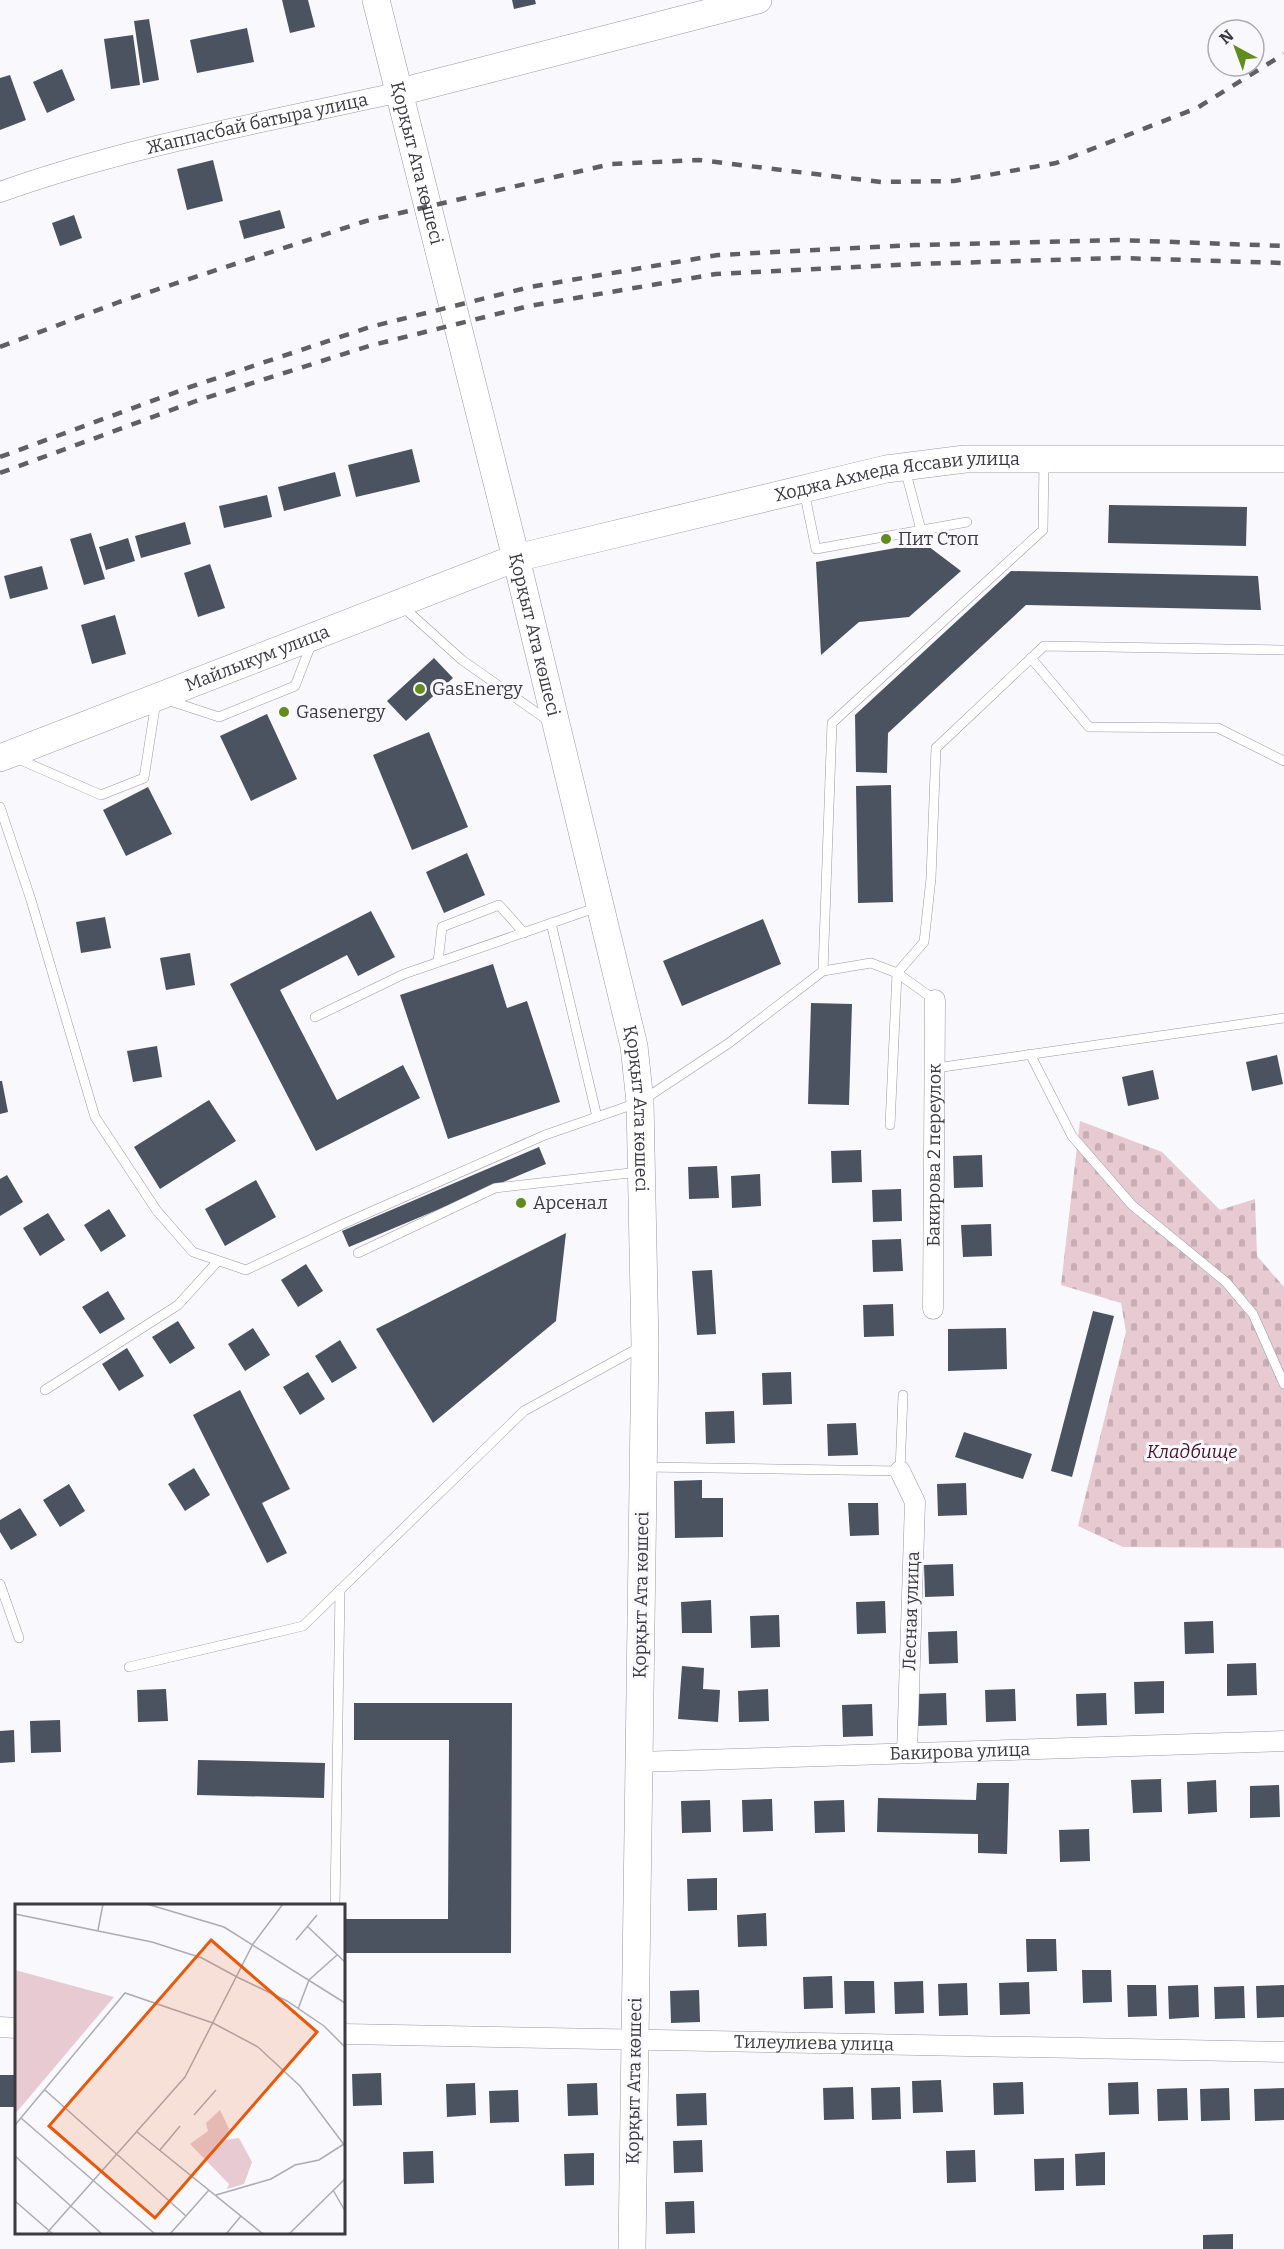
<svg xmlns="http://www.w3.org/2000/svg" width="1284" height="2249" font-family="Bitter,serif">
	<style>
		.cemetery { fill: url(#cemetery-stones) }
		.building { fill: #4b5361 }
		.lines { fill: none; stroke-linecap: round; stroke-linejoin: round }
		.lane-casing { stroke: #9b98a9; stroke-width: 10 }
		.street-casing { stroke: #9b98a9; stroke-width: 21 }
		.secondary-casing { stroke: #9b98a9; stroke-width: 28 }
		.lane { stroke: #fff; stroke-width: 9 }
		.street { stroke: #fff; stroke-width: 20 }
		.secondary { stroke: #fff; stroke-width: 27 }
		.rail { stroke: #605f65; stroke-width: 4.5; stroke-dasharray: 10 10; stroke-linecap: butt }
		.poi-dot { fill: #618d1e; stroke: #f9f8fc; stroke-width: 2 }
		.labels { text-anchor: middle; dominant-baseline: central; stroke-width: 6; stroke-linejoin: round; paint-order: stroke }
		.street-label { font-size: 18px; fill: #3c3b42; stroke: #f9f8fc }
		.poi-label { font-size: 18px; fill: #3c3b42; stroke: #f9f8fc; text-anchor: start }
		.park-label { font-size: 18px; font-style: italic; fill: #48142a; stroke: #f9f8fc }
		.inset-road { fill: none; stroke: #adacb2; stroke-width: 1.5 }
		.view { fill: #e8590c; fill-opacity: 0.15; stroke: #e8590c; stroke-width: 3 }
		.inset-edge { fill: none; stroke: #3c3b42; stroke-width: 3 }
	</style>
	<defs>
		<pattern id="cemetery-stones" width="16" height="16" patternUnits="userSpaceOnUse" patternTransform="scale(1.5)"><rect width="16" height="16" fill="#e7cad2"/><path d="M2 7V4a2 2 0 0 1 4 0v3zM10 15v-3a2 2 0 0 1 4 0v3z" fill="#c7aeb6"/></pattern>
	</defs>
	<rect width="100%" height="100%" fill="#f9f8fc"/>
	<path class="cemetery" d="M1080,1121L1162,1152L1220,1210L1255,1199L1257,1256L1284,1287V1548L1123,1547L1078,1526L1126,1332L1121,1303L1061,1285Z"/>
	<g class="building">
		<path d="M282,0H308L315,27L290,33Z"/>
		<path d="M512,0H535L536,4L514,9Z"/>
		<path d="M149,19L159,80L143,83L134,21Z"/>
		<path d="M247,28L254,62L197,73L190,40Z"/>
		<path d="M133,35L140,85L111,89L104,39Z"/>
		<path d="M62,69L75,100L47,113L33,82Z"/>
		<path d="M10,75L26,120L0,130V78Z"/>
		<path d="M213,160L223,201L187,210L177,169Z"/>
		<path d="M280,210L285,228L244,239L239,221Z"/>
		<path d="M74,215L82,238L60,246L52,223Z"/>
		<path d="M412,449L420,482L356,497L348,465Z"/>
		<path d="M335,472L341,496L284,511L278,487Z"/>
		<path d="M267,495L272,517L224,528L219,506Z"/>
		<path d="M1109,505L1247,507L1246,546L1108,543Z"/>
		<path d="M185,522L191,544L141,558L135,536Z"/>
		<path d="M91,533L105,579L84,585L70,539Z"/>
		<path d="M128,538L135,561L106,570L99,547Z"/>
		<path d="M924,543L961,571L909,617L859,622L821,655L816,562Z"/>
		<path d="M210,564L225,608L198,617L184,573Z"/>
		<path d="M42,566L48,589L10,599L4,576Z"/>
		<path d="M1011,571L1258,576L1261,610L1026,605L888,733L887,773L856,772L855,715Z"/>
		<path d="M115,615L126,654L92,664L81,625Z"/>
		<path d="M434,658L453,678L406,721L387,701Z"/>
		<path d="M267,714L297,779L251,801L220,736Z"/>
		<path d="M429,732L468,827L412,850L373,755Z"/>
		<path d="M891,785L893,902L858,903L856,786Z"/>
		<path d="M148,787L172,834L126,856L103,810Z"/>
		<path d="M467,853L485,895L444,913L426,872Z"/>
		<path d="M371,911L395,957L358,976L347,955L280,990L337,1100L403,1065L420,1098L316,1151L230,984Z"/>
		<path d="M105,917L111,948L81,953L76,922Z"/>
		<path d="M763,919L781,964L682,1006L663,961Z"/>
		<path d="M190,953L195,985L166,990L160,958Z"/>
		<path d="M493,964L507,1008L527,1001L560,1102L448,1139L400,995Z"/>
		<path d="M811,1003L852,1004L849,1105L808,1104Z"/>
		<path d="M157,1046L162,1077L133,1082L127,1051Z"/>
		<path d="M1277,1055L1283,1084L1252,1091L1246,1062Z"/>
		<path d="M1153,1070L1159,1099L1128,1106L1122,1077Z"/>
		<path d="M0,1081H2L8,1112L0,1114Z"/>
		<path d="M209,1100L236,1141L160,1189L134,1147Z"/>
		<path d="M539,1147L546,1164L349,1247L342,1231Z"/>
		<path d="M861,1150L862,1182L832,1183L831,1151Z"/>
		<path d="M982,1155L983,1187L954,1188L953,1156Z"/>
		<path d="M717,1166L719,1198L689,1199L688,1167Z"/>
		<path d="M760,1174L761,1206L732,1208L731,1176Z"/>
		<path d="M7,1175L23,1202L0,1216V1179Z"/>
		<path d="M256,1180L276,1217L225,1246L205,1209Z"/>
		<path d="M901,1189L902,1221L873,1222L872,1190Z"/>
		<path d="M109,1209L126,1236L101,1252L84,1225Z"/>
		<path d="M48,1213L65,1240L40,1256L23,1228Z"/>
		<path d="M991,1224L992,1256L963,1257L961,1225Z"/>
		<path d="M566,1233L556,1321L433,1423L376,1329Z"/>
		<path d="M901,1239L903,1271L873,1272L872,1240Z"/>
		<path d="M306,1264L323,1291L298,1307L281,1280Z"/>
		<path d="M712,1270L716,1334L697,1335L692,1271Z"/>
		<path d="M108,1291L125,1319L100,1334L82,1307Z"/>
		<path d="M893,1304L894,1336L864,1337L863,1305Z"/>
		<path d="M1093,1311L1114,1316L1072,1477L1051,1471Z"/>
		<path d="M178,1321L195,1348L170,1364L152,1337Z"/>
		<path d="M253,1328L270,1355L245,1371L228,1344Z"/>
		<path d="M1006,1328L1007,1369L948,1371V1329Z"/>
		<path d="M340,1340L357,1368L332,1383L315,1356Z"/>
		<path d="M127,1348L144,1376L119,1391L102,1364Z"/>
		<path d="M308,1372L325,1399L300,1415L283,1387Z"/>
		<path d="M791,1372L792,1404L763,1405L762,1373Z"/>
		<path d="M240,1390L290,1489L262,1503L287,1553L267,1563L193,1415Z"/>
		<path d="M734,1411L735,1443L706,1444L705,1412Z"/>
		<path d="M856,1423L858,1455L828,1456L827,1424Z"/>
		<path d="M964,1432L1032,1454L1023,1479L955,1457Z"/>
		<path d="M194,1468L210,1495L185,1511L168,1484Z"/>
		<path d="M702,1480V1498H723V1537L675,1538L674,1481Z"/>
		<path d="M966,1483L967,1515L938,1516L937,1484Z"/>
		<path d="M69,1484L85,1511L60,1527L43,1500Z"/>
		<path d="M848,1503H878L879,1535L850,1536Z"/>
		<path d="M20,1508L37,1535L11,1550L0,1532V1520Z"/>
		<path d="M953,1564L954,1596L925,1597L924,1565Z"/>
		<path d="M711,1600L712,1633H682L681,1602Z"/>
		<path d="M885,1601L886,1633L857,1634L856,1602Z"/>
		<path d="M779,1615L780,1647L751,1648L750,1616Z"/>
		<path d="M1213,1621L1214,1653L1185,1654L1184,1622Z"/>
		<path d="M957,1631L958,1663L929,1664L928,1632Z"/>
		<path d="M1256,1663L1257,1695L1227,1696V1664Z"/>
		<path d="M682,1666L704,1668L703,1689L720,1690L718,1722L678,1719Z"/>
		<path d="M1164,1681V1713L1135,1714L1134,1682Z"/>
		<path d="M166,1689L168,1721L138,1722L137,1690Z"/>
		<path d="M768,1689L769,1721L739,1722L738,1691Z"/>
		<path d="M1015,1689L1016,1721L986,1722L985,1690Z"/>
		<path d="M946,1693L947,1725L917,1726L916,1694Z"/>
		<path d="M1106,1693L1107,1725L1077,1726L1076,1694Z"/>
		<path d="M354,1703H512L511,1953H345V1919H448L449,1740H354Z"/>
		<path d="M872,1704L873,1736L843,1737L842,1705Z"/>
		<path d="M60,1720L61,1752L31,1753L30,1721Z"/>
		<path d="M14,1730L15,1762L0,1763V1731Z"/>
		<path d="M198,1760L325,1763L324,1798L197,1795Z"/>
		<path d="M1161,1779L1162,1812L1133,1813L1131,1780Z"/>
		<path d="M1216,1780L1217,1812L1188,1814L1187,1782Z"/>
		<path d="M977,1783H1009L1007,1854L978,1853V1834L877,1832L878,1798L976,1800Z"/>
		<path d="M1279,1785L1280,1817L1250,1818V1786Z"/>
		<path d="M772,1799L773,1831L743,1832L742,1800Z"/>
		<path d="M710,1800L711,1832L682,1833L681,1801Z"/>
		<path d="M844,1800L845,1832L815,1833L814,1801Z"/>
		<path d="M1089,1829L1090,1861L1060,1862L1059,1830Z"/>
		<path d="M717,1878V1910L688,1911L687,1879Z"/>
		<path d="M766,1913L767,1946L738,1947L737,1915Z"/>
		<path d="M1026,1939H1056L1057,1971L1027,1972Z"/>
		<path d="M1082,1970H1111L1112,2002L1083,2003Z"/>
		<path d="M832,1976L833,2008L804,2009L803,1977Z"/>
		<path d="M844,1981H874L875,2013L845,2014Z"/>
		<path d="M923,1981L924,2013L895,2014L894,1982Z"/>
		<path d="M1029,1982L1030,2014L1000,2015L999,1983Z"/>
		<path d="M967,1983L968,2015L939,2016L938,1984Z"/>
		<path d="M1127,1985H1156L1157,2016L1128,2017Z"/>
		<path d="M1198,1985L1199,2017L1169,2019L1168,1986Z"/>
		<path d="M1284,1985V2017L1257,2018L1256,1986Z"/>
		<path d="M1244,1986L1245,2018L1215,2019L1214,1987Z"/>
		<path d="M699,1990L700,2022L671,2023L670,1991Z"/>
		<path d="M381,2073L382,2105L353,2106L352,2074Z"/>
		<rect x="0" y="2075" width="16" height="32"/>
		<path d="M941,2080L943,2112L913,2113L912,2081Z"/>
		<path d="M1023,2082L1024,2114L994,2115L993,2083Z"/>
		<path d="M1138,2082L1139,2114L1109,2115L1108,2083Z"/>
		<path d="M475,2083L476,2115L447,2117L446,2084Z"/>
		<path d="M597,2083L598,2115L568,2116L567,2084Z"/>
		<path d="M853,2087L854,2119L824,2120L823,2088Z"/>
		<path d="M900,2087L901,2119L872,2120L871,2088Z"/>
		<path d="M1187,2088L1188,2120L1158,2121L1157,2089Z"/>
		<path d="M1229,2088L1230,2120L1201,2121L1200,2089Z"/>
		<path d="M1284,2088V2120L1255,2121L1254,2089Z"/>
		<path d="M518,2090L519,2122L490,2123L489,2091Z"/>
		<path d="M706,2093L707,2125L677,2126L676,2094Z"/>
		<path d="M702,2140L703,2172L674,2173L673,2141Z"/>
		<path d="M975,2150L976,2182L947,2183L946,2151Z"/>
		<path d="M433,2151L434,2183L404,2184L403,2152Z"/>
		<path d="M1105,2152V2185L1076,2186L1075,2154Z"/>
		<path d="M594,2153V2185L565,2186L564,2154Z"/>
		<path d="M1064,2158V2190L1035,2191L1034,2159Z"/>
		<path d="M694,2201L695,2233L666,2234L665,2202Z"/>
		<path d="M1233,2234V2249H1203V2235Z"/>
	</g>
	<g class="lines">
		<g class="lane-casing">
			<g id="lane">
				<path d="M905,469L921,530"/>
				<path d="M804,491L816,549L967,522"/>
				<path d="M403,607L462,660L550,722"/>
				<path d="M1031,658L1089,727L1218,728L1284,761"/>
				<path d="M167,700L219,717L295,686L312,642"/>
				<path d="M16,758L101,795L144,778L156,701"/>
				<path d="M0,807L31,900L95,1117L157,1211L193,1252L246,1270L343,1224L545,1135L640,1102L729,1043L823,971L871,963L897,973L935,1000"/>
				<path d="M551,923L597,1117"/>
				<path d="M438,962L442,927L499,905L524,933"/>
				<path d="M823,971L832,723L1043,530L1044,460"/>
				<path d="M315,1017L404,974L598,907"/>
				<path d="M1030,1054L1072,1136L1132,1205L1226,1282L1253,1314L1284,1384"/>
				<path d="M936,1068L1284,1018"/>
				<path d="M890,1125L897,973L924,942L931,878L936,748L1044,646L1284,650"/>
				<path d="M358,1253L495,1188L639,1172"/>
				<path d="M45,1390L178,1305L218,1261"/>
				<path d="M645,1467L900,1471L903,1395"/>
				<path d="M0,1584L19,1638"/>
				<path d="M129,1667L303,1626L524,1411L642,1346"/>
				<path d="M335,1906L340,1590"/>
			</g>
		</g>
		<g class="street-casing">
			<g id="street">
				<path id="s1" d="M0,192C129,146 266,122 400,92"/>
				<path id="s2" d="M933,1309L935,1000"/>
				<path d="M900,1471L915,1502L907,1753"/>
				<path id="s3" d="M638,1762L1284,1741"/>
				<path d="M0,2027L16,2028"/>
				<path id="s4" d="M344,2034L1284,2052"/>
			</g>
		</g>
		<g class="secondary-casing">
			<g id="secondary">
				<path id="s5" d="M376,0L516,558L634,1046L640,1102L645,1345L632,2249"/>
				<path d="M400,92L758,0"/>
				<path id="s6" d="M0,758L516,558L886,469L965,459H1284"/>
			</g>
		</g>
		<use href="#lane" class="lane"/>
		<use href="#street" class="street"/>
		<use href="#secondary" class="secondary"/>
		<g class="rail">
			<path d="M0,347L119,302L366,221L611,164L699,160L881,182L954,181L1056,163L1197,108L1284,54"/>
			<path d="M0,457L190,387L370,327L530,287L718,255L915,245L1118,240L1284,246"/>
			<path d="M0,473L196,401L369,346L529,306L716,274L916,264L1119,258L1284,263"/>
		</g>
	</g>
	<g class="poi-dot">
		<circle cx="886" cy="539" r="6"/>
		<circle cx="420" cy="689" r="6"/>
		<circle cx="284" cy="712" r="6"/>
		<circle cx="521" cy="1203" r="6"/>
	</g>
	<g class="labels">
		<g class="street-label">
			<text stroke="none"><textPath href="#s1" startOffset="266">Жаппасбай батыра улица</textPath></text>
			<text stroke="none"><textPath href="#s5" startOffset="168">Қорқыт Ата көшесі</textPath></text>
			<text stroke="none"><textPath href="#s6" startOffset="944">Ходжа Ахмеда Яссави улица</textPath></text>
			<text stroke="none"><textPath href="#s5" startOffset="654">Қорқыт Ата көшесі</textPath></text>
			<text stroke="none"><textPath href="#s6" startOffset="276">Майлыкум улица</textPath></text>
			<text stroke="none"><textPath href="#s5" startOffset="1140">Қорқыт Ата көшесі</textPath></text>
			<text stroke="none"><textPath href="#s2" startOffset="154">Бакирова 2 переулок</textPath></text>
			<text transform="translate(641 1595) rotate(-89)">Қорқыт Ата көшесі</text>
			<text transform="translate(911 1611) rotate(-88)">Лесная улица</text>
			<text stroke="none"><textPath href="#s3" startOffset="322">Бакирова улица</textPath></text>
			<text stroke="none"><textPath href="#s4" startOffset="470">Тилеулиева улица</textPath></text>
			<text transform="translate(634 2081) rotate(-89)">Қорқыт Ата көшесі</text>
		</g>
		<g class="poi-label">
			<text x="898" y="539">Пит Стоп</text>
			<text x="432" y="689">GasEnergy</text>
			<text x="296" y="712">Gasenergy</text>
			<text x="533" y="1203">Арсенал</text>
		</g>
		<g class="park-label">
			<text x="1192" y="1452">Кладбище</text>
		</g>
	</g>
	<g transform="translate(15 1904)">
		<rect width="330" height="330" fill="#f9f8fc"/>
		<path d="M0,66L99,93L0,210ZM205,206L214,225L210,236L224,234L237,258L229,280L212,285L214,280L175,240L193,227L191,219Z" fill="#e7cad2"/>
		<path class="inset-road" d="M132,0L209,23L330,99M0,10L137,38L187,54L222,73M293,23L330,58M83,26L88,0M281,36L302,11M222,73L272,97L309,122L330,143M283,105L294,76L322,51M30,186L171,312M179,211L201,186M6,214L140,330M0,221L110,89L198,119L243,143L285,182L330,242M122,228L248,330M145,246L165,222M0,252L87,330M318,286L330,307M201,291L256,275L280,261L304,256L329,240M0,297L38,330M31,330L170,173L238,40L268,0M155,330L194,286M211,330L226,312M274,330L330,275"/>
		<path class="view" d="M196,36L302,128L140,314L34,222Z"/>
		<rect width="330" height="330" class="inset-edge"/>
	</g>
	<g transform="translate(1236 48) rotate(319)"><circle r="28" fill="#f9f8fc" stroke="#adacb2" stroke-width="1.5"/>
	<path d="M0-4.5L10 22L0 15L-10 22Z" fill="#618d1e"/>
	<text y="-9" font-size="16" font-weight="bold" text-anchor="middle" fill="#3c3b42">N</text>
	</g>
</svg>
